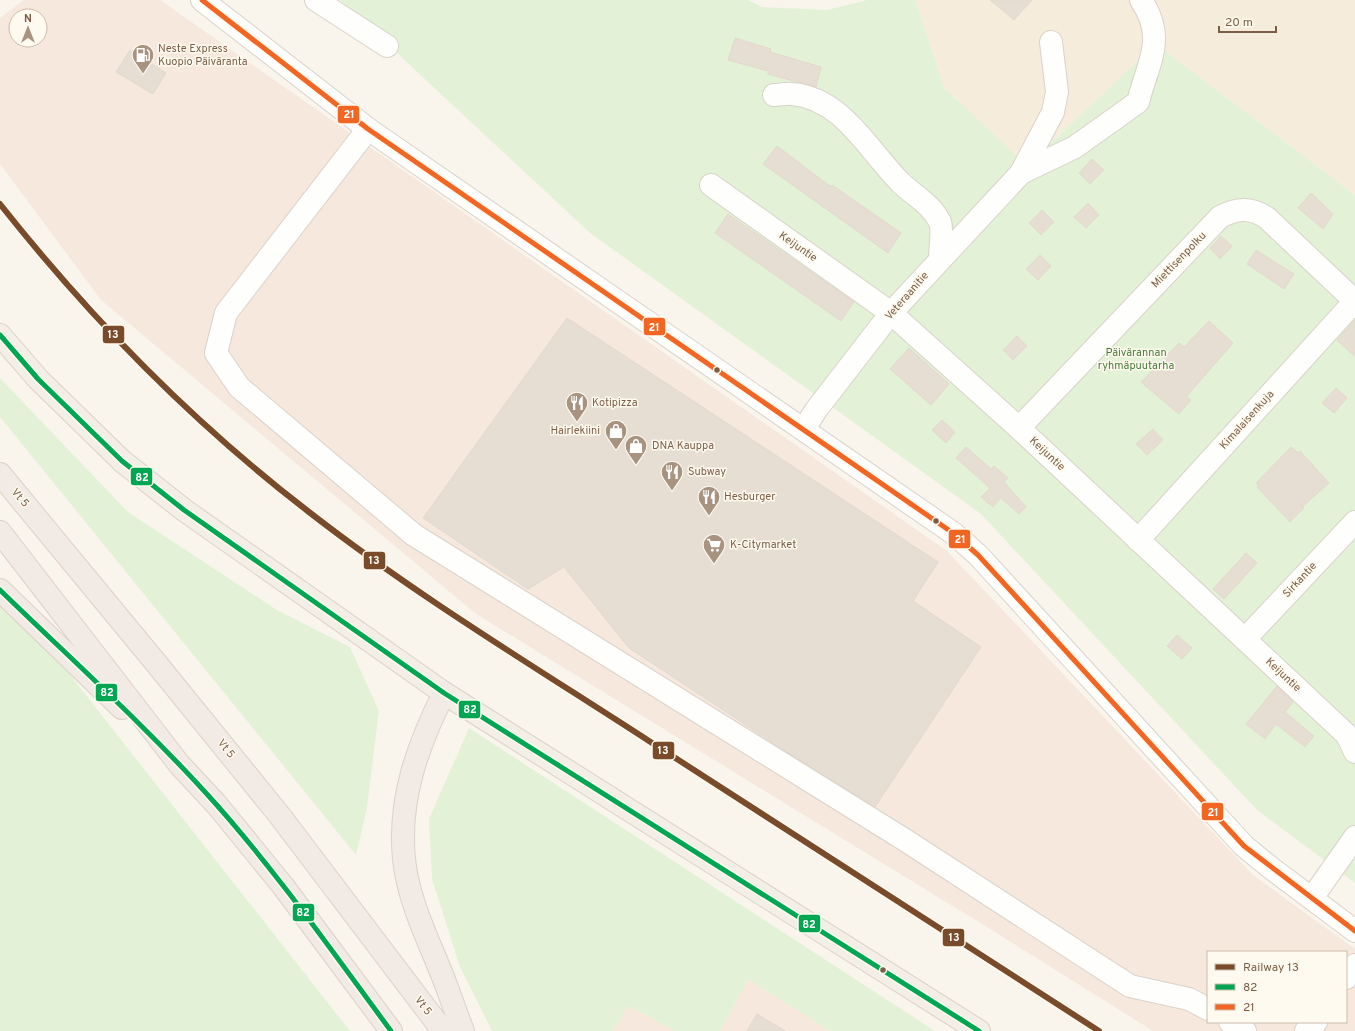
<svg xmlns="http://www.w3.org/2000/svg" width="1355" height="1031" font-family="Overpass,sans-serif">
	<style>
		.residential { fill: #f6ecdc }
		.commercial { fill: #f7e8dd; fill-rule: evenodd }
		.green { fill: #e3f2d6 }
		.building { fill: #e6ded3; stroke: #e3d8ce }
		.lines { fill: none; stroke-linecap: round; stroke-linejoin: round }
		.minor-casing { stroke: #d9d2ca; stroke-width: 24 }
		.major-casing { stroke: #dbd1c9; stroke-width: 24 }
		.highway-casing { stroke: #dbd1c9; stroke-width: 24 }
		.minor { stroke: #fefefc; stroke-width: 22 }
		.major { stroke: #f3efe6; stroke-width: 22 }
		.highway { stroke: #f2eae4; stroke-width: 22 }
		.bus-1-casing { stroke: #fffaef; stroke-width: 8 }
		.bus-2-casing { stroke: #fffaef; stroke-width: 8 }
		.bus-1 { stroke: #00a651; stroke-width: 5 }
		.bus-2 { stroke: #f26522; stroke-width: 5 }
		.rail-1-casing { stroke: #fffaef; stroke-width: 9 }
		.rail-1 { stroke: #7a4b2a; stroke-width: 6 }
		.bus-dot { fill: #7c5e47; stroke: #fffaef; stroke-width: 1.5 }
		.labels { text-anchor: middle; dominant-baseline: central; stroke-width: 3; stroke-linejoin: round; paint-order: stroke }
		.poi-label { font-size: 11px; fill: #7c5e47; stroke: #fffaef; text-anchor: start }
		.street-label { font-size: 11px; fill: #7c5e47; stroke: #fffaef }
		.park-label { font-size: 11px; fill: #497d3b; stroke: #fffaef }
		.line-badge { stroke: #fffaef; stroke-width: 1.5 }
		.badge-label { font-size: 11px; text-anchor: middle; font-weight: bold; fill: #fff }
	</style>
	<rect width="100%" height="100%" fill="#f9f5ed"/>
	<path class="residential" d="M915,0H1355V195L1156,44L1027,165L944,88Z"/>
	<g class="commercial">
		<path d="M24,0H160L947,551L1253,875L1355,949V1031H1153L995,932L476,614L101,300L0,164V18ZM16,16H40V40H16ZM1208,952H1346V1022H1208Z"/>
		<path d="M748,978L830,1031H720Z"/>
		<path d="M628,1006L675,1031H612Z"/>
	</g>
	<g class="green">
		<path d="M340,0H748L762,7L827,10L867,0H915L944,88L1027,165L1156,44L1355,195V883L1257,810L981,514L590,233Z"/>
		<path d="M0,378L128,512L277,610L350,647L379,711L367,808L356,855L0,417Z"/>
		<path d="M0,605L60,662L350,1031H0Z"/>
		<path d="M469,728L935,1031H830L748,979L720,1031H675L628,1006L612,1031H492L460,967L432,879L429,819Z"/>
	</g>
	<g class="building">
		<path d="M990,0H1032L1014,20Z"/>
		<path d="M735,38L771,49L770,52L821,67L816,87L768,74V71L728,60Z"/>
		<path d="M130,50L166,73L153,94L116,72Z"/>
		<path d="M777,146L831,187L832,185L901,233L888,253L763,164Z"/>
		<path d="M1092,159L1104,170L1090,184L1079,173Z"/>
		<path d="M1311,193L1333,214L1323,229L1298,208Z"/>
		<path d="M1088,203L1099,215L1086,228L1074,217Z"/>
		<path d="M1042,210L1054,222L1041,235L1029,223Z"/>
		<path d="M728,214L854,302L841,321L715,233Z"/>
		<path d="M1221,236L1232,246L1220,259L1210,248Z"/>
		<path d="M1256,250L1294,274L1284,289L1247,264Z"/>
		<path d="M1040,255L1051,266L1038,280L1026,269Z"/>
		<path d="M567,318L938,562L913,601L981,647L875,807L779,747L629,648L564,567L528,589L423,518Z"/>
		<path d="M1355,320V357L1337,340Z"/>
		<path d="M1209,321L1233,343L1186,397L1191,400L1179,414L1141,382L1179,343L1184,347Z"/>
		<path d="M1017,336L1027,346L1013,360L1003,350Z"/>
		<path d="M909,348L949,384L931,405L890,369Z"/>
		<path d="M1336,388L1347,398L1334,413L1322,403Z"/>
		<path d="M942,420L955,432L946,443L932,430Z"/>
		<path d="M1153,429L1163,440L1147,455L1136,444Z"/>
		<path d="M966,447L991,469L994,466L1008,478L1004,482L1026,507L1019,514L1001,498L993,507L981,497L990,488L956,458Z"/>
		<path d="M1291,447L1298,453L1300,451L1329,483L1302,507L1304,508L1290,522L1257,487L1259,485L1256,483Z"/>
		<path d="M1246,553L1257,563L1224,599L1213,589Z"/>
		<path d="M1177,635L1192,648L1182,659L1167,646Z"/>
		<path d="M1277,686L1293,702L1285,712L1314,736L1305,747L1276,724L1265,739L1246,724Z"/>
		<path d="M757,1014L785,1031H747Z"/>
	</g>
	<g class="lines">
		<g class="minor-casing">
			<g id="minor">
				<path d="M202,0L368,129L953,533L978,555L1244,846L1271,868L1355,931"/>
				<path d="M316,0L387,46"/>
				<path d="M774,95C780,95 786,93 792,94C843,98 869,152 902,184C916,197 931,204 940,222C943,229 940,250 940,259"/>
				<path d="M368,129L226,313L216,353L239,387L414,535L905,840L1130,986L1189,999L1208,1009"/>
				<path d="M1021,173L1075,147L1138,102C1148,62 1167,39 1141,0"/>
				<path d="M711,185L891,313L1019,428L1347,735L1355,752"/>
				<path d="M1019,428L1220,217C1237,208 1251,207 1267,218L1355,301"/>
				<path d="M804,429L816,410L891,313L1021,173L1053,112L1057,92L1051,42"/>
				<path d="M1138,540L1355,301"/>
				<path d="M1245,639L1355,522"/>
				<path d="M1312,898L1355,837"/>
				<path d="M1346,978L1355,965"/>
				<path d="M1230,1022L1245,1031"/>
				<path d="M1306,1031L1316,1022"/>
			</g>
		</g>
		<g class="major-casing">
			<path id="major" d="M0,335L38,379L122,461L184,510L444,693L979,1031"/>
		</g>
		<g class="highway-casing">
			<g id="highway">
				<path d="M0,474L156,663L280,816L443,1031"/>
				<path d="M0,532L179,764L217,805L283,886L391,1031"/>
				<path d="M0,590L122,708"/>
				<path d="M444,693C418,745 398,799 404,859C408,900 428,939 443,977C450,995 456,1013 463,1031"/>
			</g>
		</g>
		<use href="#minor" class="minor"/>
		<use href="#major" class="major"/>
		<use href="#highway" class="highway"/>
		<g class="bus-1-casing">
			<g id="bus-1">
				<path d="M0,335L38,379L122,461L184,510L444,693L979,1031"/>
				<path d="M0,590C72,660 148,728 215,803C279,875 334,954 391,1031"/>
			</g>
		</g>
		<g class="bus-2-casing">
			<path id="bus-2" d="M202,0L368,129L953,533L978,555L1244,846L1355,931"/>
		</g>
		<use href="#bus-1" class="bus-1"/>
		<use href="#bus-2" class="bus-2"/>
		<g class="rail-1-casing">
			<path id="rail-1" d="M0,204C91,319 192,422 309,512C417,596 535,667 649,741C799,838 949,934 1099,1031"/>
		</g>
		<use href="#rail-1" class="rail-1"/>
	</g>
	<defs>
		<g id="fuel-pin" transform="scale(1.15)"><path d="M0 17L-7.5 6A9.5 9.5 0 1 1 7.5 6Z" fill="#a89381" stroke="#fffaef"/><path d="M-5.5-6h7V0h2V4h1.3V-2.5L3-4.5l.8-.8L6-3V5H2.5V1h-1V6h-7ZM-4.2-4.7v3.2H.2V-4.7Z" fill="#fff"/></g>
		<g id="restaurant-pin" transform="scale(1.15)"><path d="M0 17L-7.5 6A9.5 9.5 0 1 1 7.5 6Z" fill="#a89381" stroke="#fffaef"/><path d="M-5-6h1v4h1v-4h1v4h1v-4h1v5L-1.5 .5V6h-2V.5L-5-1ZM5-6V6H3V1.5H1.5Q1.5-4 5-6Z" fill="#fff"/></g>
		<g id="shop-pin" transform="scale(1.15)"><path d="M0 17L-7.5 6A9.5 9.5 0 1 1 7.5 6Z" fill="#a89381" stroke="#fffaef"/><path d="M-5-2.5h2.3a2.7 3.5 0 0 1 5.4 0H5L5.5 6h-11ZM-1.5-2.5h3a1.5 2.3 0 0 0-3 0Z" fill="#fff"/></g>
		<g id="supermarket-pin" transform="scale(1.15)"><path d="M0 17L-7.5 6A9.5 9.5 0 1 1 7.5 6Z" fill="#a89381" stroke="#fffaef"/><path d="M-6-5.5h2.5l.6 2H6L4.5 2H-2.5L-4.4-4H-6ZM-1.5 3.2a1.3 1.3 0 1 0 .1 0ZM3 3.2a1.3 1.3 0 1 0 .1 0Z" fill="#fff"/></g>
	</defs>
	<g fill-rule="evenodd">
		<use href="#fuel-pin" x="143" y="55"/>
		<use href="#restaurant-pin" x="577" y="403"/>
		<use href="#shop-pin" x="616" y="431"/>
		<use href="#shop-pin" x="636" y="446"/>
		<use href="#restaurant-pin" x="672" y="472"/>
		<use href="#restaurant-pin" x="709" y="497"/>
		<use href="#supermarket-pin" x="714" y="545"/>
	</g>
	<g class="bus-dot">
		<circle cx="717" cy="370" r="3.5"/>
		<circle cx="936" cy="521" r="3.5"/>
		<circle cx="883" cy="970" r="3.5"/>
	</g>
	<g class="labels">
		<g class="poi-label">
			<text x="158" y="49">Neste Express<tspan x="158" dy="13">Kuopio Päiväranta</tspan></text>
			<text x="592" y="403">Kotipizza</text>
			<text x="600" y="431" text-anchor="end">Hairlekiini</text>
			<text x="652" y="446">DNA Kauppa</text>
			<text x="688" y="472">Subway</text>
			<text x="724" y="497">Hesburger</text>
			<text x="730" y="545">K-Citymarket</text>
		</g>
		<g class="street-label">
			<text transform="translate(798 247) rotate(35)">Keijuntie</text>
			<text transform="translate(1179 260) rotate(-46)">Miettisenpolku</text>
			<text transform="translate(907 296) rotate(-49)">Veteraanitie</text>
			<text transform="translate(1247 420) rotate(-48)">Kimalaisenkuja</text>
			<text transform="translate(1047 454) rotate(43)">Keijuntie</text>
			<text transform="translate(20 498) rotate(50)">Vt 5</text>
			<text transform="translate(1300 580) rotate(-47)">Sirkantie</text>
			<text transform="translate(1283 675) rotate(43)">Keijuntie</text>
			<text transform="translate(226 749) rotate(51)">Vt 5</text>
			<text transform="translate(423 1006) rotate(53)">Vt 5</text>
		</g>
		<g class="park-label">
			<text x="1136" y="353">Päivärannan<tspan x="1136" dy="13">ryhmäpuutarha</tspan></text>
		</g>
	</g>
	<g class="line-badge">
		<rect x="337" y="105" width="23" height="19" rx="4" fill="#f26522"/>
		<rect x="643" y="317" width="23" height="19" rx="4" fill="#f26522"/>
		<rect x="102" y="325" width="23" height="19" rx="4" fill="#7a4b2a"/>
		<rect x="130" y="467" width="23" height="19" rx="4" fill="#00a651"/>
		<rect x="948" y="529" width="23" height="20" rx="4" fill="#f26522"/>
		<rect x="363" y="551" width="23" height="19" rx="4" fill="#7a4b2a"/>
		<rect x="95" y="683" width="23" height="19" rx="4" fill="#00a651"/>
		<rect x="458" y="700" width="23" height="19" rx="4" fill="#00a651"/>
		<rect x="652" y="741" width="23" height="19" rx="4" fill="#7a4b2a"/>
		<rect x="1201" y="802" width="23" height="19" rx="4" fill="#f26522"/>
		<rect x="292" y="903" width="23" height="19" rx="4" fill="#00a651"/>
		<rect x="798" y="914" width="23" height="19" rx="4" fill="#00a651"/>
		<rect x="942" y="928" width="23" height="19" rx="4" fill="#7a4b2a"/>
	</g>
	<g class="badge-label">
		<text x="349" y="118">21</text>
		<text x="654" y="331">21</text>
		<text x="113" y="338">13</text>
		<text x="142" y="481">82</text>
		<text x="960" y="543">21</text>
		<text x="374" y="564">13</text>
		<text x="107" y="696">82</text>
		<text x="470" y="713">82</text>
		<text x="663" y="754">13</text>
		<text x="1213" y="816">21</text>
		<text x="303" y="916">82</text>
		<text x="809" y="928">82</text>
		<text x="954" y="941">13</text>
	</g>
	<rect x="1207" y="951" width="140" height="72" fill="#fffaef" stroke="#cbbcac"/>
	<rect x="1215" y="964" width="20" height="6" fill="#7a4b2a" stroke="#cbbcac"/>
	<text x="1243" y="971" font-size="12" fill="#7c5e47">Railway 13</text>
	<rect x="1215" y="984" width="20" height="6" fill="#00a651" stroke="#cbbcac"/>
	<text x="1243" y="991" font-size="12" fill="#7c5e47">82</text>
	<rect x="1215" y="1004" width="20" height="6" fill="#f26522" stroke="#cbbcac"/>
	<text x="1243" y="1011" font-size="12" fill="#7c5e47">21</text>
	<g transform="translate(28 28)"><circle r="19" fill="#fffaef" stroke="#cbbcac"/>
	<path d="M0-3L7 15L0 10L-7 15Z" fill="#a89381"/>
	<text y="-6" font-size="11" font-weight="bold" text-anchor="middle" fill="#7c5e47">N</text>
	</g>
	<path d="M1219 26v6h57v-6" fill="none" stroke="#7c5e47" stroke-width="2"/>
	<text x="1225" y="26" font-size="12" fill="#7c5e47" stroke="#fffaef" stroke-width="3" paint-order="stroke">20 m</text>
</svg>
